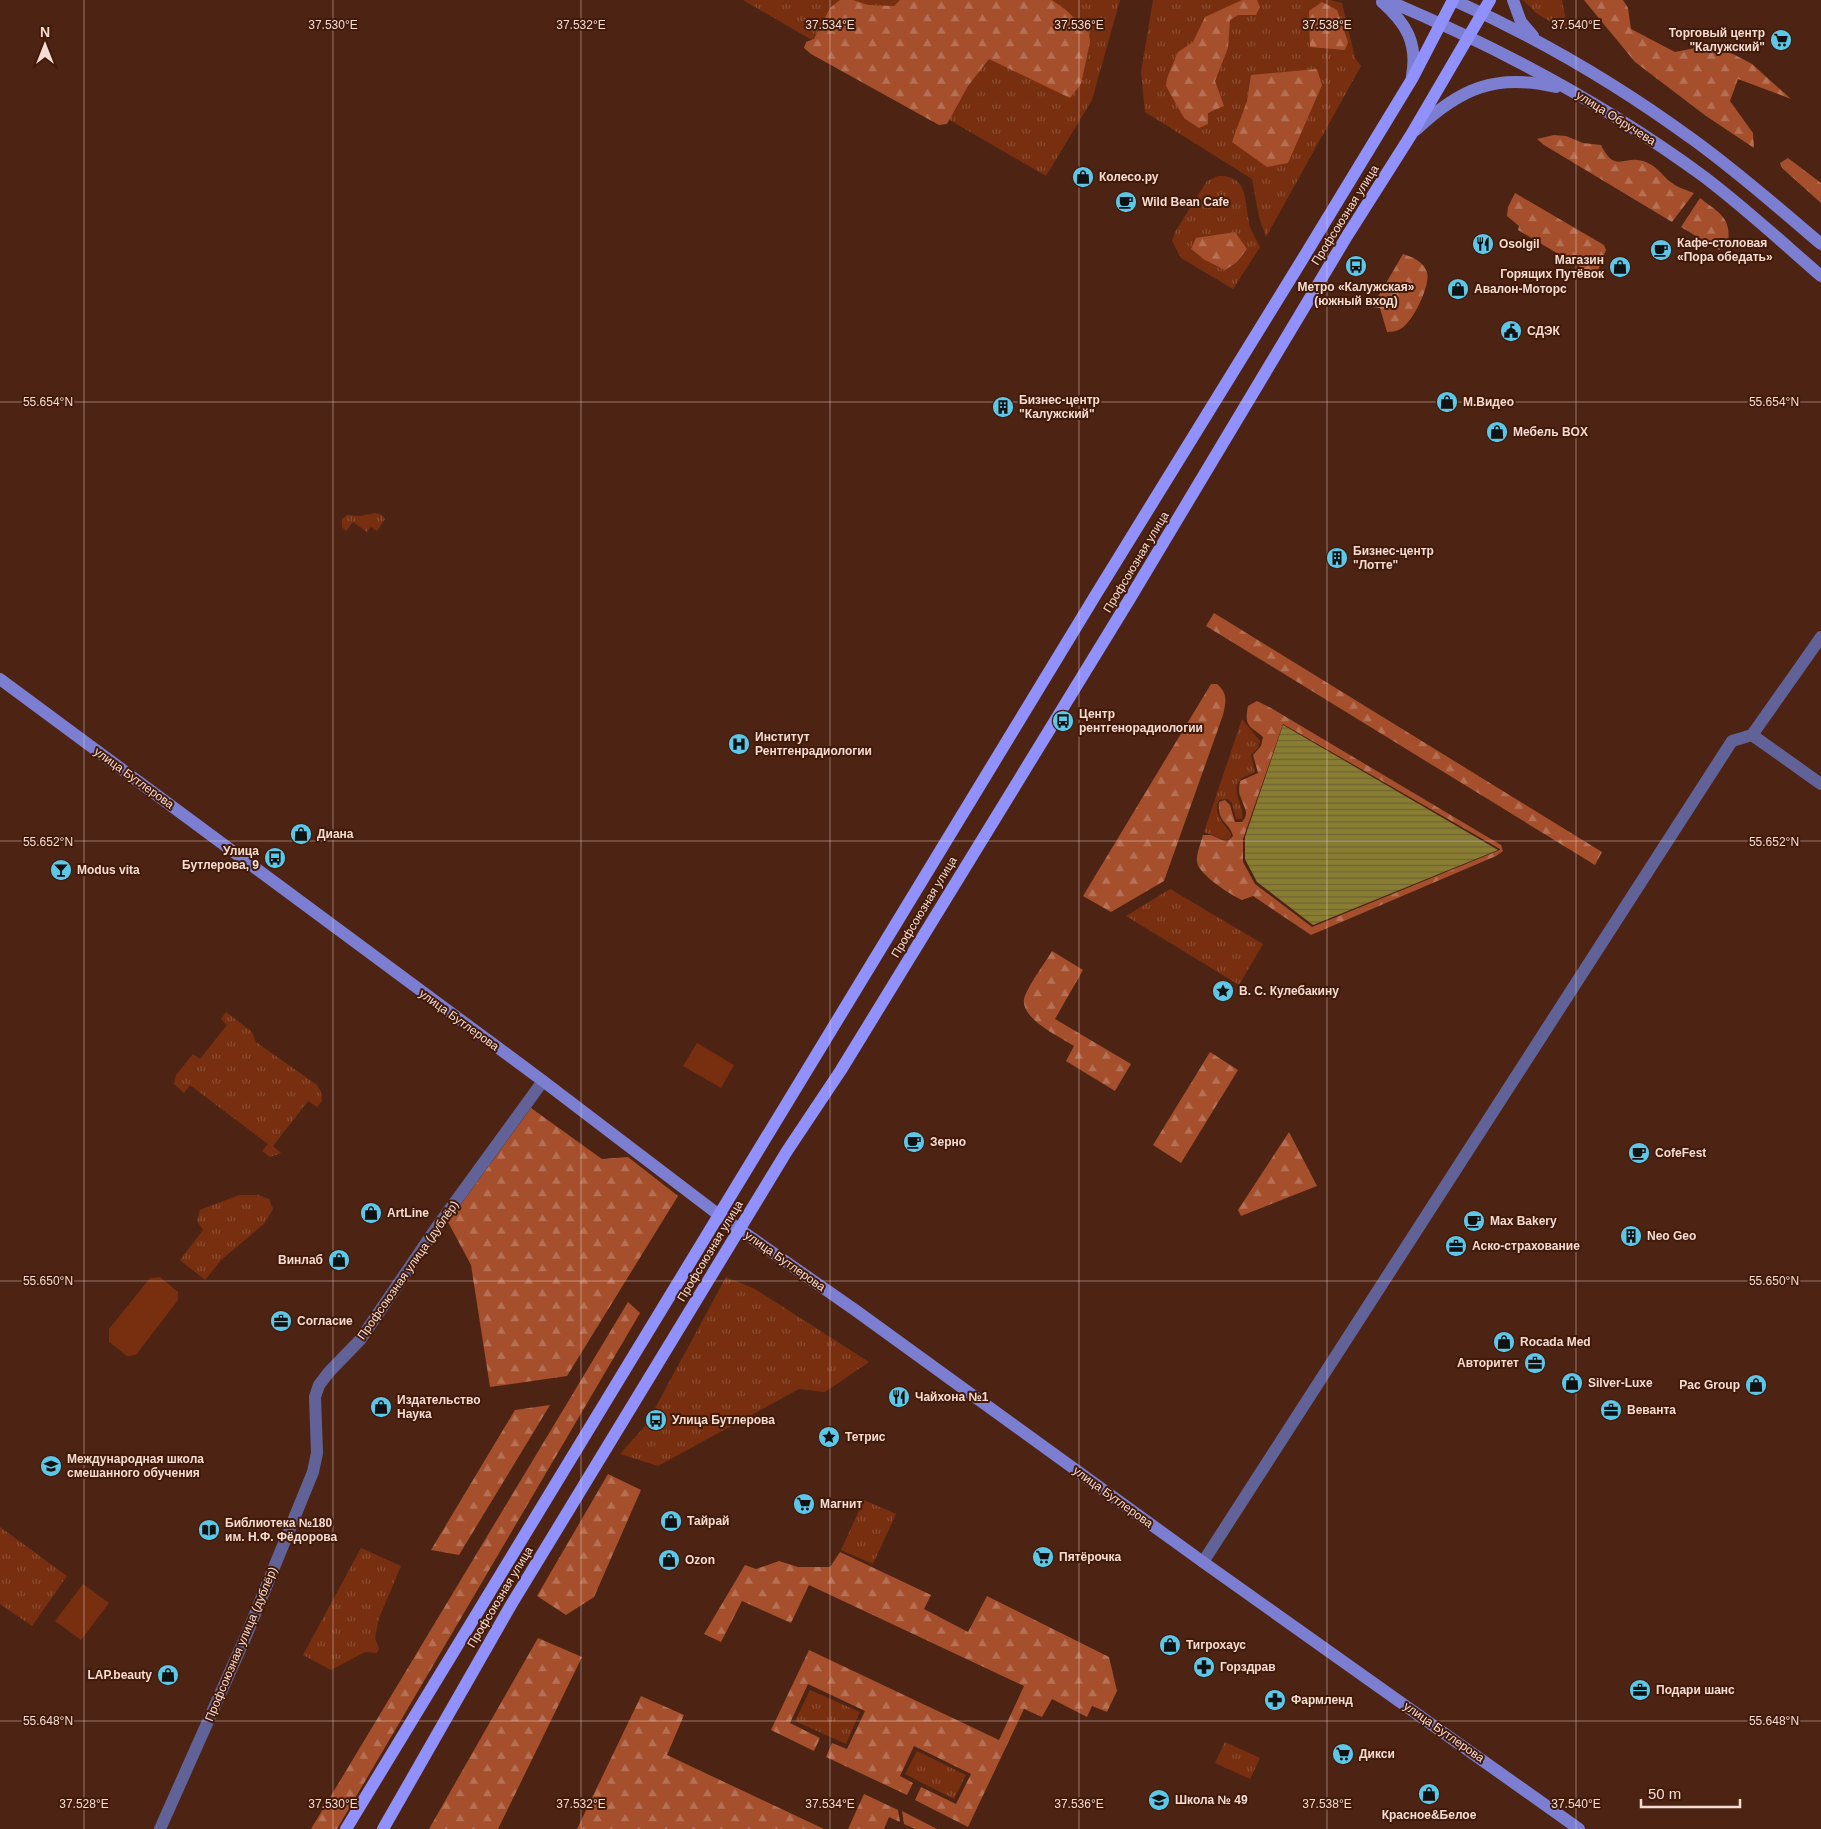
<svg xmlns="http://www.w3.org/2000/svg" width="1821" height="1829" font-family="Arial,sans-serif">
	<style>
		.grass { fill: url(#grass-tufts) }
		.forest { fill: url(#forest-firs); fill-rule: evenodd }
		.pitch { fill: #772f10 }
		.water { fill: url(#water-rules) }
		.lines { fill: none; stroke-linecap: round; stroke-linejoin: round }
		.street { stroke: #616398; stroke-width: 12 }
		.secondary { stroke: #7c7ed1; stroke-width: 12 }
		.primary { stroke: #9191fe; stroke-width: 12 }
		.ticks { fill: none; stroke: #f6dbd1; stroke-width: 1; stroke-opacity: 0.45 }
		.labels { text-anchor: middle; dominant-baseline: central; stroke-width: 4; stroke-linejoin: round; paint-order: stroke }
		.poi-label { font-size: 12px; font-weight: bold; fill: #f6dbd1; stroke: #411a0a; text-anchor: start }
		.street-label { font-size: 12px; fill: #f6dbd1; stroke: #411a0a }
		.ticks-label { font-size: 12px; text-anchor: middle; fill: #f6dbd1; stroke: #411a0a; stroke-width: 4; stroke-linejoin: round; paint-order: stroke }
	</style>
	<defs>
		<pattern id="grass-tufts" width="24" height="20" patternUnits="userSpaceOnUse" patternTransform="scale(1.25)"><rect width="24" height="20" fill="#772f10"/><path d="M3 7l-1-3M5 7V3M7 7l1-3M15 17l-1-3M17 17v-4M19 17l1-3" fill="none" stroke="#8b4d32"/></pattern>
		<pattern id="forest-firs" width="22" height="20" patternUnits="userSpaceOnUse" patternTransform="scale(1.25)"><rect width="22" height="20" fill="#a54f2d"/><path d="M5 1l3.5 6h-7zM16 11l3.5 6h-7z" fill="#b67054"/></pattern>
		<pattern id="water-rules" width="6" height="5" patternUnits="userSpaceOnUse" patternTransform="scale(1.25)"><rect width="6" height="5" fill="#887d30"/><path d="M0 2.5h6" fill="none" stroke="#6f6536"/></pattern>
	</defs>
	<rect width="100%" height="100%" fill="#4d2414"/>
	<g class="grass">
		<path d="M743,0H1120L1092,100L1046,176Z"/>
		<path d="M1153,0H1330L1342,3L1355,58L1361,66L1266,237L1259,217L1252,179L1145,112L1141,72Z"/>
		<path d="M1523,0H1562L1568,32L1536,13Z"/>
		<path d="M1218,176C1252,175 1243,207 1251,229C1253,235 1257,241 1260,247L1233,289L1181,258L1172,241L1175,232L1207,181Z"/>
		<path d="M375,513L382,515L385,519L377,531L371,527L367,532L353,522L346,531L342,527V519L347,515L360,516Z"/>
		<path d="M1242,719L1260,741L1258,748L1251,755L1255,772C1250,775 1244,776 1240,780C1230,791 1245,806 1242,819H1236L1232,803L1227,799L1219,800C1212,814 1224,823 1231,834L1230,839L1225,840L1204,832Z"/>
		<path d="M1170,889L1263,944L1239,985L1126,916Z"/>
		<path d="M226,1012L252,1032L256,1042L317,1085L321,1092L322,1101L317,1107L308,1101L273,1146L281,1153L270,1157L262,1151L268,1144L190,1085L184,1093L174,1084L176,1075L193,1054L200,1059L227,1025L221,1019Z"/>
		<path d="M239,1195H258L269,1199L273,1209L264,1224L221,1260L205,1280L180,1260L203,1230L197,1221L200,1210Z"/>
		<path d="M726,1277L755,1289L869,1362L825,1392L799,1389L658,1466L620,1454L646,1425Z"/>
		<path d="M864,1500L896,1514L873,1564L841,1550Z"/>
		<path d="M0,1527L67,1576L32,1626L0,1604Z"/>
		<path d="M361,1548L401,1566L379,1618L375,1638L379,1649L377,1653L365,1652L331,1670L303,1655Z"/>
		<path d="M810,1690L860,1712L846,1744L795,1721Z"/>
		<path d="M1225,1742L1260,1758L1250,1779L1215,1763Z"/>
		<path d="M917,1751L966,1775L954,1799L905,1774Z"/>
	</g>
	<g class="forest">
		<path d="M840,0H853L868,5L894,6L900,0H1052L1066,10L1089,33L1090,42L1081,84L1070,98L989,59L968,86L947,124L939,125L811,54L804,48L806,42L814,39L830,8Z"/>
		<path d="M1242,0H1257L1260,7L1256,15H1238L1230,20L1228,48L1215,81L1224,106L1208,113V124L1199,128L1184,118L1166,86L1167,78L1178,52L1193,42L1205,17Z"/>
		<path d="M1584,0H1623L1628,8L1631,29L1675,52L1710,45L1735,55L1752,64L1791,99L1738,79L1730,101L1753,133L1754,148L1706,116L1635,62Z"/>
		<path d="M1322,2L1337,10L1348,42L1345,50L1310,47L1309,11Z"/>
		<path d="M1317,69L1322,85L1288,163L1267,167L1232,142L1247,101L1251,75Z"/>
		<path d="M1554,135L1566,136L1583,143L1601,145C1616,176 1625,152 1648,163C1659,168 1664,178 1672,183C1678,188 1687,190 1694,193L1672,222L1544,145L1537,139Z"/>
		<path d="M1788,158L1821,183V203L1782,168L1780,163Z"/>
		<path d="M1515,193L1604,245L1606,250L1597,273L1592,274L1518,230L1519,226L1507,216L1508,207Z"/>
		<path d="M1700,198C1719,213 1732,217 1728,245L1719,250L1681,227Z"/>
		<path d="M1235,232L1247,249L1237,262L1225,270L1205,260L1191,249L1196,238Z"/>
		<path d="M1403,254C1412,257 1423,261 1427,272C1431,285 1413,321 1402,328C1397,331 1393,332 1387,332L1380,308L1372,307Z"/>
		<path d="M1214,613L1602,852L1595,865L1206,626Z"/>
		<path d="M1211,684H1217C1228,693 1226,702 1223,715L1164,881L1111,912L1083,896Z"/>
		<path d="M1257,701L1271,708L1501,845L1503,851L1496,856L1311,935L1253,896L1242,900C1232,896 1198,874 1197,862C1196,854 1201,843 1203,835H1211L1227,842L1233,836C1230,822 1217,823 1219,802L1225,800L1230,805L1235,822H1242C1250,813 1244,808 1241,798C1238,792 1239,787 1240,781L1258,773L1253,755L1261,746L1263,737C1249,725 1244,727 1248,706ZM1283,724L1500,849V850L1312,927L1255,884L1243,862V839Z"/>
		<path d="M1052,951L1083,970L1055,1019L1131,1064L1115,1091L1066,1061L1074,1046C1060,1037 1021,1019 1024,999C1027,987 1045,963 1052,951Z"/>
		<path d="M1210,1052L1238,1070L1181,1163L1153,1145Z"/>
		<path d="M531,1108L602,1159L628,1157L678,1196L567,1376L490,1387L471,1265L448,1222Z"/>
		<path d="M1289,1132L1317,1186L1241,1216L1238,1210Z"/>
		<path d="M628,1302L640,1313L337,1829H311Z"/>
		<path d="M550,1405L459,1555L431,1550L515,1410Z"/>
		<path d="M608,1474L641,1490L594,1597L566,1615L537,1596Z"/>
		<path d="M840,1552L931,1595L924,1609L968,1632L987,1596L1109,1657L1117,1691L1107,1712L1092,1706L1087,1717L1052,1699L1042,1717L1024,1709L968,1827L915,1800L921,1787L956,1804L971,1774L914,1746L900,1776L913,1783L907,1795L826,1757L832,1743L847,1749L865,1711L808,1684L790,1723L820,1738L814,1751L771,1730L809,1650L999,1740L1024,1686L809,1585L791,1623L742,1601L721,1642L704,1634L745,1565L756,1569L779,1561L798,1567H830Z"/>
		<path d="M538,1638L582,1657L498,1829H429Z"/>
		<path d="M641,1696L684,1715L667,1755L824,1829H577Z"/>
		<path d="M864,1794L898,1810L900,1822L889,1817L884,1829H848Z"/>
		<path d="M902,1811L937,1829H915L904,1824Z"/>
	</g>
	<g class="pitch">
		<path d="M697,1043L734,1065L721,1088L683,1066Z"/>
		<path d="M160,1277L178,1292V1300L136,1355L127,1356L109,1342V1329L150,1278Z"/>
		<path d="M83,1584L109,1603L81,1640L55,1621Z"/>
	</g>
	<path class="water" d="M1283,725L1498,850L1313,925L1257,882L1245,859V837Z"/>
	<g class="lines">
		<g class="street">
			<path d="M1752,735L1821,784"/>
			<path d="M1203,1562L1732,741L1752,735L1821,637"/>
			<path d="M160,1829L246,1636L313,1472L317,1453L315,1397L319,1385L329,1372L360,1340L439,1224L543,1081"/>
		</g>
		<g class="secondary">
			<path d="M1386,0C1498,47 1605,104 1703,176C1744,207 1782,242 1821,276"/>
			<path d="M1453,0C1539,38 1620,86 1695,141C1739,173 1780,209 1821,244"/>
			<path d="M1513,0L1521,22L1533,36"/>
			<path d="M1382,2C1406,23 1418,43 1412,76"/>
			<path d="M1416,130C1460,88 1496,73 1556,87"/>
			<path d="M0,679L543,1081L719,1215L855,1310L1203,1562L1579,1829"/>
		</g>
		<g class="primary">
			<path d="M346,1829L1095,596L1302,260L1412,79L1453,0"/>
			<path d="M383,1829L511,1605L787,1151L841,1070L1129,600L1347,236L1411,135L1490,0"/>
		</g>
	</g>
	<path class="ticks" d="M84,0V1829M333,0V1829M581,0V1829M830,0V1829M1079,0V1829M1327,0V1829M1576,0V1829M0,402H1821M0,841H1821M0,1281H1821M0,1721H1821"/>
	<defs>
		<g id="supermarket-disc" transform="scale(1.125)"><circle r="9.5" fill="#5dc7e8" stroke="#411a0a"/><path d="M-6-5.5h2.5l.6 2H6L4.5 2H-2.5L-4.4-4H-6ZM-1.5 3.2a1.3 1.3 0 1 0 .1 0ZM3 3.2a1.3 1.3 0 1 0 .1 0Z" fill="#111"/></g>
		<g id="shop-disc" transform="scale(1.125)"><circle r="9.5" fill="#5dc7e8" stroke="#411a0a"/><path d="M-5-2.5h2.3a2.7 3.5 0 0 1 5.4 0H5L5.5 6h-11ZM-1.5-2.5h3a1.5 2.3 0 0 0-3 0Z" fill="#111"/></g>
		<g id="cafe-disc" transform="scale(1.125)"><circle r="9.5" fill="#5dc7e8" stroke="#411a0a"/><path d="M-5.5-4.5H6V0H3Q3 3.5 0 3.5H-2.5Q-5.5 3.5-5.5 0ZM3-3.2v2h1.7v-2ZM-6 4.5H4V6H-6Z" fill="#111"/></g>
		<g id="restaurant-disc" transform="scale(1.125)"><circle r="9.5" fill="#5dc7e8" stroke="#411a0a"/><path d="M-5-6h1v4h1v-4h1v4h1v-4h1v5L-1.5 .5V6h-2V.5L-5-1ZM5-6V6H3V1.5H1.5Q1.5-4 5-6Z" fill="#111"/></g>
		<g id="bus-disc" transform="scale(1.125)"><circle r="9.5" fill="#5dc7e8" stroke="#411a0a"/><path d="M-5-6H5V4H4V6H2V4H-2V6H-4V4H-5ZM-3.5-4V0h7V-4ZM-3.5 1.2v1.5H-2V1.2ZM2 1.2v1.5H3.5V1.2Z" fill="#111"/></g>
		<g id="civic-disc" transform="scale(1.125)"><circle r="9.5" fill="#5dc7e8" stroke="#411a0a"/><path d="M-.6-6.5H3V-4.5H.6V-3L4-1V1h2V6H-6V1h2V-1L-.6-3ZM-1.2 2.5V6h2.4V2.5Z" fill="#111"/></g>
		<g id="building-disc" transform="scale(1.125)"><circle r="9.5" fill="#5dc7e8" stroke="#411a0a"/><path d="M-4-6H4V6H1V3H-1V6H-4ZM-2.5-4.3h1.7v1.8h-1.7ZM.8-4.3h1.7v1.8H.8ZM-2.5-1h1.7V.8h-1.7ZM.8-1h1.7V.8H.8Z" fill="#111"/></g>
		<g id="hospital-disc" transform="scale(1.125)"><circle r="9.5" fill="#5dc7e8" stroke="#411a0a"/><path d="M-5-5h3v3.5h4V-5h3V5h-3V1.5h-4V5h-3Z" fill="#111"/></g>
		<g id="bar-disc" transform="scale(1.125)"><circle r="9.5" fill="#5dc7e8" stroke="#411a0a"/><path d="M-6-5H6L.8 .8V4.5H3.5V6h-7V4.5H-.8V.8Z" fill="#111"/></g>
		<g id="sight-disc" transform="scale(1.125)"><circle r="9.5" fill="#5dc7e8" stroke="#411a0a"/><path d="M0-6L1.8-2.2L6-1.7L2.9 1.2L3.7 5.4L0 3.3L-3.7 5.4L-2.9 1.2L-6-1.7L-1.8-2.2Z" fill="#111"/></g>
		<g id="office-disc" transform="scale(1.125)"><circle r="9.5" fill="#5dc7e8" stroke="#411a0a"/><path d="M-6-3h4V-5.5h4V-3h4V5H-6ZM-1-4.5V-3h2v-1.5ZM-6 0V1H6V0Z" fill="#111"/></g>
		<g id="school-disc" transform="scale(1.125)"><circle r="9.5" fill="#5dc7e8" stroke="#411a0a"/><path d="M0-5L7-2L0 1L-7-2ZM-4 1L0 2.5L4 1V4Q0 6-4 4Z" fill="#111"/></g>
		<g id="library-disc" transform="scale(1.125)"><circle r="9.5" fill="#5dc7e8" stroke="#411a0a"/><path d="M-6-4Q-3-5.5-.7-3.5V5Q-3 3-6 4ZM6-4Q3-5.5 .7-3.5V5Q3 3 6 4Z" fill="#111"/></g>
		<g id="pharmacy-disc" transform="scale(1.125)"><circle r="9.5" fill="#5dc7e8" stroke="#411a0a"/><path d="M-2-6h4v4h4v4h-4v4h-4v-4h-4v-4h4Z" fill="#111"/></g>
	</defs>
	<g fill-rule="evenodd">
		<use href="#supermarket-disc" x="1781" y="40"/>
		<use href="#shop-disc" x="1083" y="177"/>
		<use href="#cafe-disc" x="1126" y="202"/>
		<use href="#restaurant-disc" x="1483" y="244"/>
		<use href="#cafe-disc" x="1661" y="250"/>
		<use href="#bus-disc" x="1356" y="266"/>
		<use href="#shop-disc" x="1620" y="267"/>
		<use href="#shop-disc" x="1458" y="289"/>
		<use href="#civic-disc" x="1511" y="331"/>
		<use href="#shop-disc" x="1447" y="402"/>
		<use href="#building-disc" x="1003" y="407"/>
		<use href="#shop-disc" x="1497" y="432"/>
		<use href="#building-disc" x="1337" y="558"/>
		<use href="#bus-disc" x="1063" y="721"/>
		<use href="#hospital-disc" x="739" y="744"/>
		<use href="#shop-disc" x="301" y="834"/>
		<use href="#bus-disc" x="275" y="858"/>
		<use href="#bar-disc" x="61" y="870"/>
		<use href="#sight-disc" x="1223" y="991"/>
		<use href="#cafe-disc" x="914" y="1142"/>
		<use href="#cafe-disc" x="1639" y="1153"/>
		<use href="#shop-disc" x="371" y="1213"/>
		<use href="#cafe-disc" x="1474" y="1221"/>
		<use href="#building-disc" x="1631" y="1236"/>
		<use href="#office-disc" x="1456" y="1246"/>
		<use href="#shop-disc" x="339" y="1260"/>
		<use href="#office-disc" x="281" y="1321"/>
		<use href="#shop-disc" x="1504" y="1342"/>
		<use href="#office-disc" x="1535" y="1363"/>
		<use href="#shop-disc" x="1572" y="1383"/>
		<use href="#shop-disc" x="1756" y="1385"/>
		<use href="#restaurant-disc" x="899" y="1397"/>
		<use href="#shop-disc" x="381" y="1407"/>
		<use href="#office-disc" x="1611" y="1410"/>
		<use href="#bus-disc" x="656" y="1420"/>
		<use href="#sight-disc" x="829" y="1437"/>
		<use href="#school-disc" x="51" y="1466"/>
		<use href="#supermarket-disc" x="804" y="1504"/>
		<use href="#shop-disc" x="671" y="1521"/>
		<use href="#library-disc" x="209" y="1530"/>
		<use href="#supermarket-disc" x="1043" y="1557"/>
		<use href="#shop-disc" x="669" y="1560"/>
		<use href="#shop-disc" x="1170" y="1645"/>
		<use href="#pharmacy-disc" x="1204" y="1667"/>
		<use href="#shop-disc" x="168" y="1675"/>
		<use href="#office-disc" x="1640" y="1690"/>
		<use href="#pharmacy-disc" x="1275" y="1700"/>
		<use href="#supermarket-disc" x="1343" y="1754"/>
		<use href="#shop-disc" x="1429" y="1794"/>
		<use href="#school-disc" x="1159" y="1800"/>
	</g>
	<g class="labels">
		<g class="poi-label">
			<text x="1765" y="33" text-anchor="end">Торговый центр<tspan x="1765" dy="14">"Калужский"</tspan></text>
			<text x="1099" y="177">Колесо.ру</text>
			<text x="1142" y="202">Wild Bean Cafe</text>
			<text x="1677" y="243">Кафе-столовая<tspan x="1677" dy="14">«Пора обедать»</tspan></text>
			<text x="1499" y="244">Osolgil</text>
			<text x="1604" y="260" text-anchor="end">Магазин<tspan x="1604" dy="14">Горящих Путёвок</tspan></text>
			<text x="1356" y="287" text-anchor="middle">Метро «Калужская»<tspan x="1356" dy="14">(южный вход)</tspan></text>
			<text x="1474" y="289">Авалон-Моторс</text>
			<text x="1527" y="331">СДЭК</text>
			<text x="1019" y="400">Бизнес-центр<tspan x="1019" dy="14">"Калужский"</tspan></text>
			<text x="1463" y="402">М.Видео</text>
			<text x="1513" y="432">Мебель BOX</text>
			<text x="1353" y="551">Бизнес-центр<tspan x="1353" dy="14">"Лотте"</tspan></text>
			<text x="1079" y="714">Центр<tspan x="1079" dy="14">рентгенорадиологии</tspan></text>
			<text x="755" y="737">Институт<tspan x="755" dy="14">Рентгенрадиологии</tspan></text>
			<text x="317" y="834">Диана</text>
			<text x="259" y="851" text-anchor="end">Улица<tspan x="259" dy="14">Бутлерова, 9</tspan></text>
			<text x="77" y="870">Modus vita</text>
			<text x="1239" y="991">В. С. Кулебакину</text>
			<text x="930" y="1142">Зерно</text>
			<text x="1655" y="1153">CofeFest</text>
			<text x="387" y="1213">ArtLine</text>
			<text x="1490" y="1221">Max Bakery</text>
			<text x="1647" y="1236">Neo Geo</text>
			<text x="1472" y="1246">Аско-страхование</text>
			<text x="323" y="1260" text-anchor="end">Винлаб</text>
			<text x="297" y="1321">Согласие</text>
			<text x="1520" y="1342">Rocada Med</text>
			<text x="1519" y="1363" text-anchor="end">Авторитет</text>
			<text x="1588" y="1383">Silver-Luxe</text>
			<text x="1740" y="1385" text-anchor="end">Pac Group</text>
			<text x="915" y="1397">Чайхона №1</text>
			<text x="397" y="1400">Издательство<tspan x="397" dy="14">Наука</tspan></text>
			<text x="1627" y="1410">Веванта</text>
			<text x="672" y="1420">Улица Бутлерова</text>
			<text x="845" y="1437">Тетрис</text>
			<text x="67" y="1459">Международная школа<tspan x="67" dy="14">смешанного обучения</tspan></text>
			<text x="820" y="1504">Магнит</text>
			<text x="687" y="1521">Тайрай</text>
			<text x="225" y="1523">Библиотека №180<tspan x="225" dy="14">им. Н.Ф. Фёдорова</tspan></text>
			<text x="1059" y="1557">Пятёрочка</text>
			<text x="685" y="1560">Ozon</text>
			<text x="1186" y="1645">Тигрохаус</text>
			<text x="1220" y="1667">Горздрав</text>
			<text x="152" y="1675" text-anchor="end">LAP.beauty</text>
			<text x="1656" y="1690">Подари шанс</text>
			<text x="1291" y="1700">Фармленд</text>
			<text x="1359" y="1754">Дикси</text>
			<text x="1175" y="1800">Школа № 49</text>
			<text x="1429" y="1815" text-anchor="middle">Красное&amp;Белое</text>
		</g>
		<g class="street-label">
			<text transform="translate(1616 118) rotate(32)">улица Обручева</text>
			<text transform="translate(1345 215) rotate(-58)">Профсоюзная улица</text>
			<text transform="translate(1136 562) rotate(-59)">Профсоюзная улица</text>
			<text transform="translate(134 778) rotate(36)">улица Бутлерова</text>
			<text transform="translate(924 907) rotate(-59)">Профсоюзная улица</text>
			<text transform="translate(459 1020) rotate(36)">улица Бутлерова</text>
			<text transform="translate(710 1251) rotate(-59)">Профсоюзная улица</text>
			<text transform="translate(785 1261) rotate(35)">улица Бутлерова</text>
			<text transform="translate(408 1270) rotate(-55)">Профсоюзная улица (дублёр)</text>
			<text transform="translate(1113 1497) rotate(36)">улица Бутлерова</text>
			<text transform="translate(500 1597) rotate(-59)">Профсоюзная улица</text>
			<text transform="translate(241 1644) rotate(-67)">Профсоюзная улица (дублёр)</text>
			<text transform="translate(1444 1732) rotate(35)">улица Бутлерова</text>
		</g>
	</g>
	<g class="ticks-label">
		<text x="333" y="29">37.530°E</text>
		<text x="581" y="29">37.532°E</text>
		<text x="830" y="29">37.534°E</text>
		<text x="1079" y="29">37.536°E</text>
		<text x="1327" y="29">37.538°E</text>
		<text x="1576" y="29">37.540°E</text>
		<text x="48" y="406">55.654°N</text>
		<text x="1774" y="406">55.654°N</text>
		<text x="48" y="846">55.652°N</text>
		<text x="1774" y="846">55.652°N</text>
		<text x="48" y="1285">55.650°N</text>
		<text x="1774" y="1285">55.650°N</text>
		<text x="48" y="1725">55.648°N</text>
		<text x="1774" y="1725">55.648°N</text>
		<text x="84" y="1808">37.528°E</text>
		<text x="333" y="1808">37.530°E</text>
		<text x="581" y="1808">37.532°E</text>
		<text x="830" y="1808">37.534°E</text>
		<text x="1079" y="1808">37.536°E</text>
		<text x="1327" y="1808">37.538°E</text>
		<text x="1576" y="1808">37.540°E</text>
	</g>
	<g transform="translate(45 45)" stroke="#411a0a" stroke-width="4" paint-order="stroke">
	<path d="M0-4L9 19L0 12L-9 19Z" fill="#f6dbd1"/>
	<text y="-8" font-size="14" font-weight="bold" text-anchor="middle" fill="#f6dbd1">N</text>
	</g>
	<path d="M1641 1799v8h99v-8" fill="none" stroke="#f6dbd1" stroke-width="2.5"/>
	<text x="1648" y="1799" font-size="15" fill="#f6dbd1" stroke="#411a0a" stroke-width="4" paint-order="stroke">50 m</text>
</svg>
